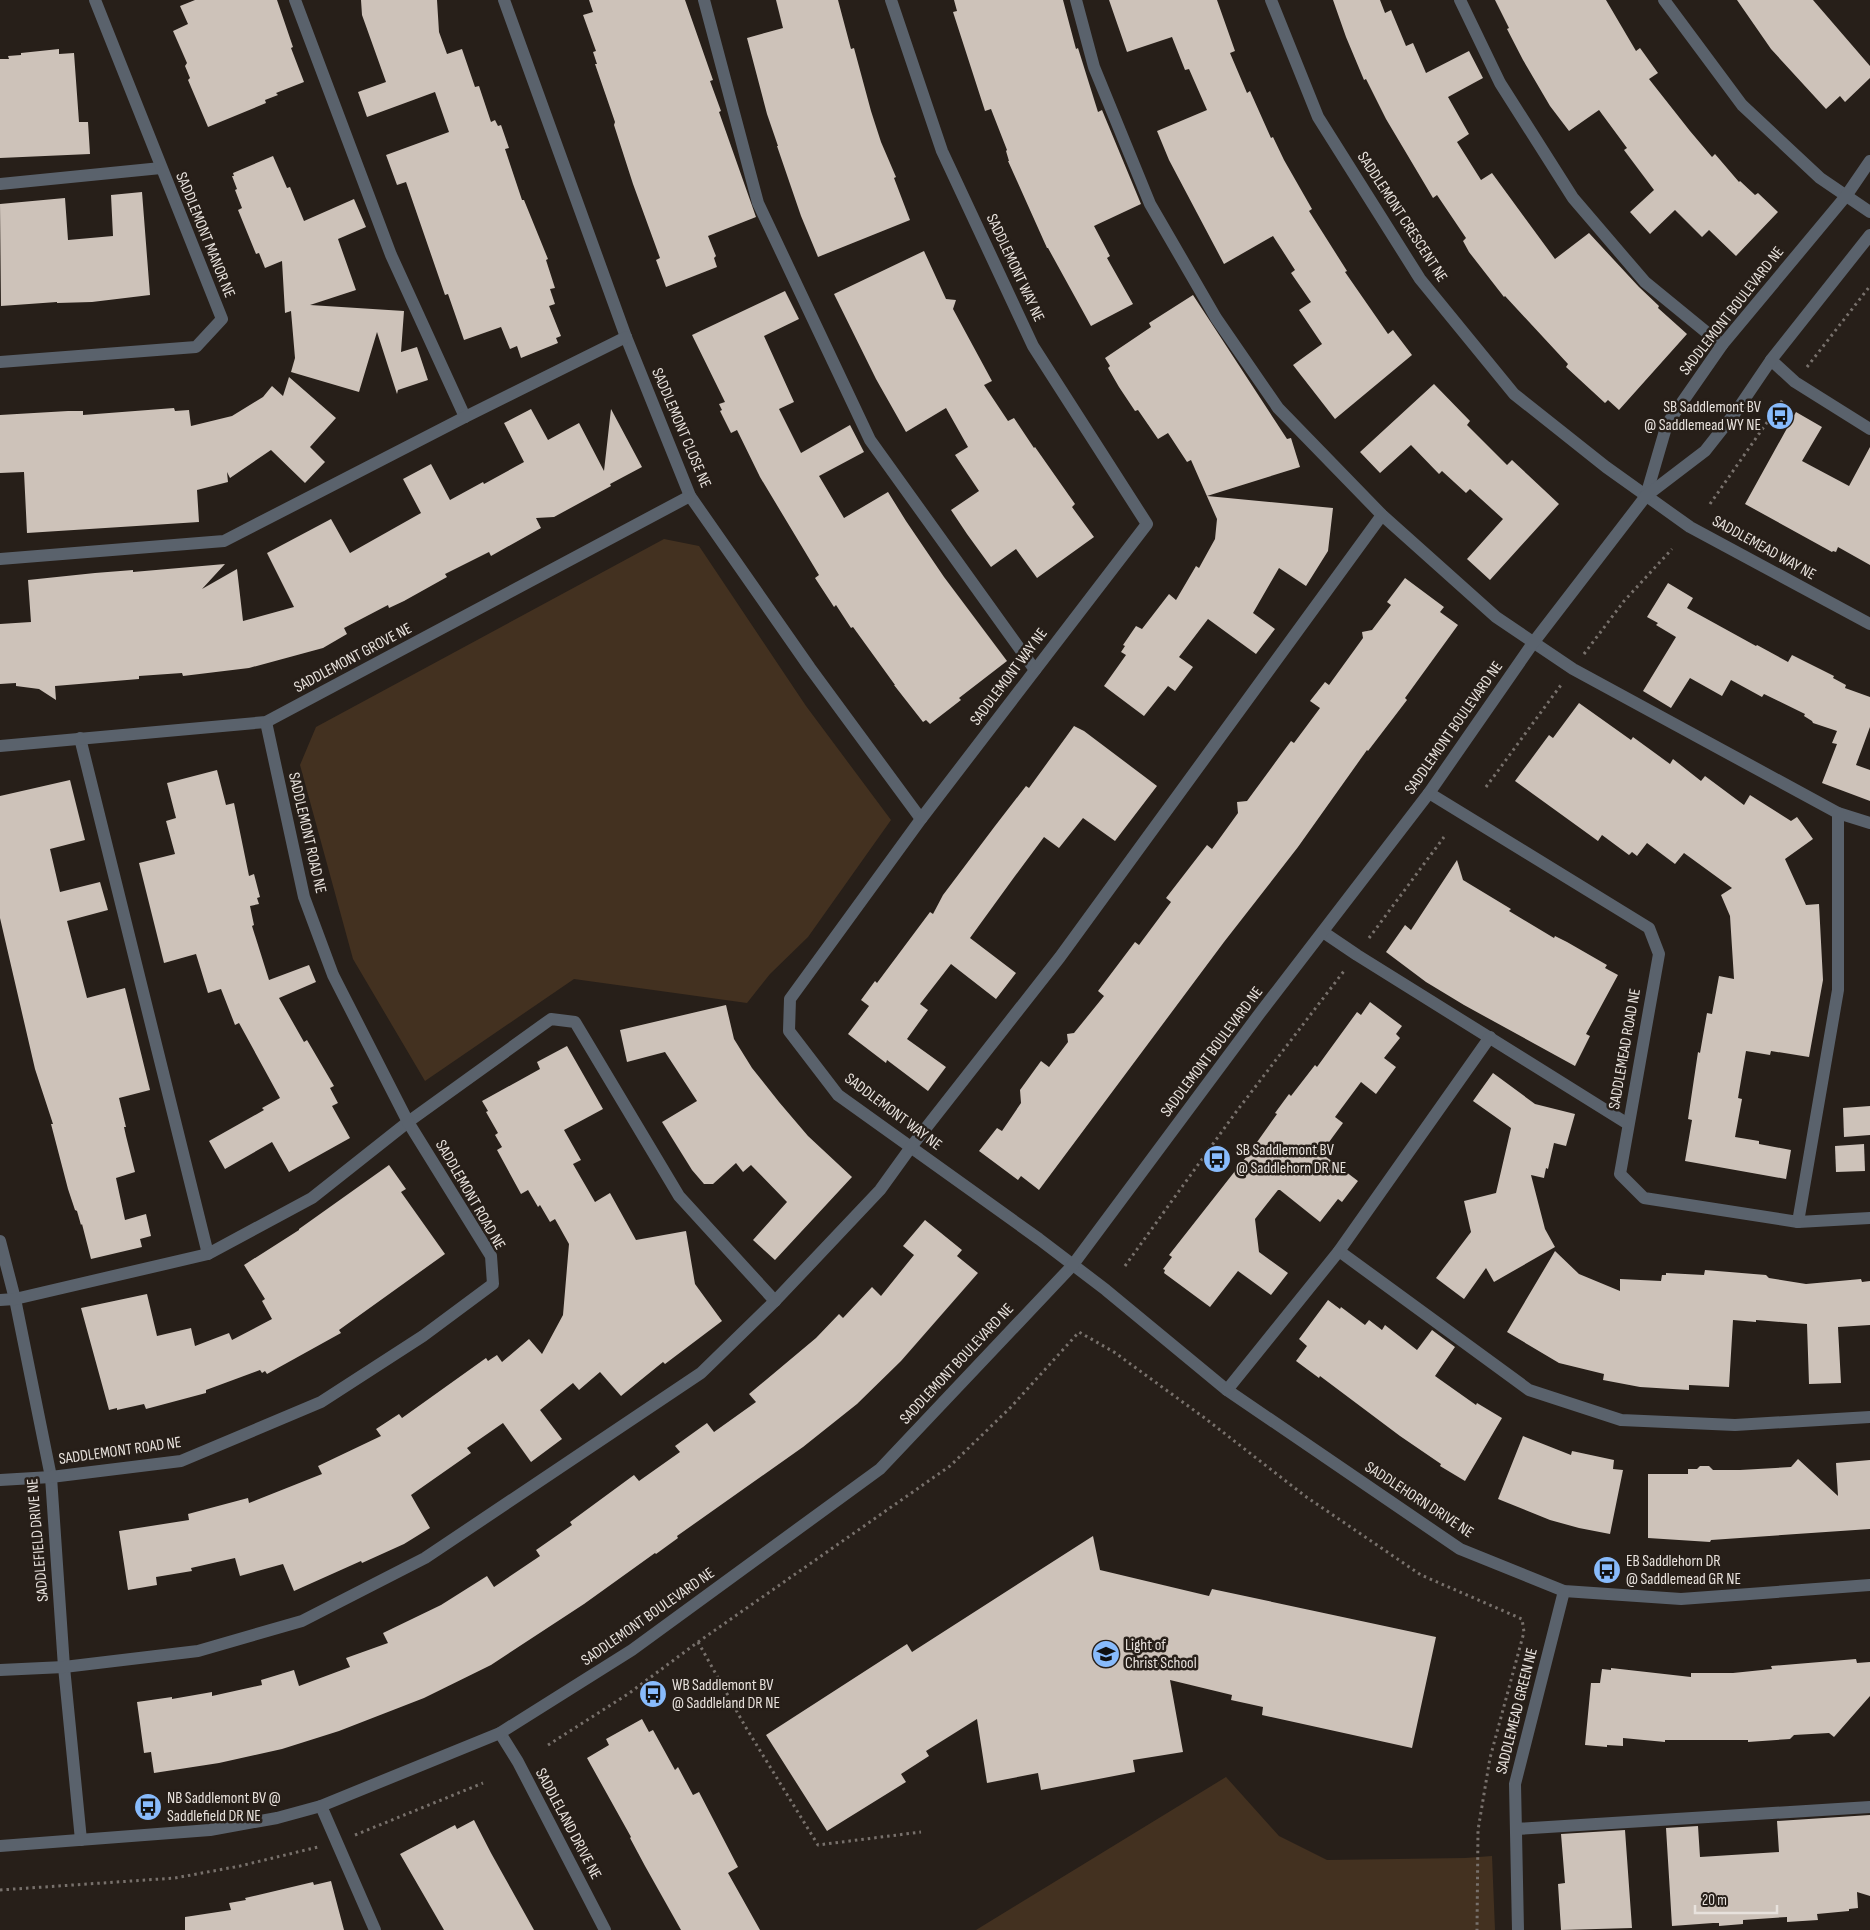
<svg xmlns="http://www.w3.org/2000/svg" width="1870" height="1930" font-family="'Sofia Sans Condensed',sans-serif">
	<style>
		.green { fill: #433120 }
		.building { fill: #cdc2b9 }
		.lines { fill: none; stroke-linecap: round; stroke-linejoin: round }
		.path { stroke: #78716c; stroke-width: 3; stroke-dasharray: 2.5 4; stroke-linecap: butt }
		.minor { stroke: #5a626c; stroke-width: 12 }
		.labels { text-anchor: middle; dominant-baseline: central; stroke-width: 5; stroke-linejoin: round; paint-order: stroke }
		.street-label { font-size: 16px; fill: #e8e2dd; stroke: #271f19 }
		.poi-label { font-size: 16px; fill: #e8e2dd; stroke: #271f19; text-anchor: start }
	</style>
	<rect width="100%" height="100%" fill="#271f19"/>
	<g class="green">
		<path d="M664,539L699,546L806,706L891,820L808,937L770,974L747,1003L574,979L425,1081L353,959L300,765L316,727Z"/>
		<path d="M1226,1777L1279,1836L1327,1860L1465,1858L1492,1856L1495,1930H976Z"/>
	</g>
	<g class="building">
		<path d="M195,0H277L293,47L291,48L304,82L276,93L278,95L265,100L266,103L208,127L188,80L190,78L185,66L187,63L173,31L188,24L180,6Z"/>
		<path d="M361,0H437L439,32L447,54L462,49L475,87L479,86L491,122L495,120L498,126L501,125L509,148L505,149L522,200H524L548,259L546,260L555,288L550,289L555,304L549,306L561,336L556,338L558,343L521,358L517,346L510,349L501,327L464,340L448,294L445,295L406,182L397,185L386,155L449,132L435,92L367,117L358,92L386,82L362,15Z"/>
		<path d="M589,0H685L713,80L710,81L721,111L719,112L756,217L708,236L716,256L714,258L717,267L666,287L656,260L660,258L633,184L614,125L615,122L595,64H597L593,52L596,51L583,15L593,12Z"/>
		<path d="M776,0H838L851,49L854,48L871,111L881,142L896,177L894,178L910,220L818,257L801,216L777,146H778L767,114L747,38L783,28Z"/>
		<path d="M954,0H1063L1076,49L1078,48L1098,112L1102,110L1141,204L1094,226L1110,256L1107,258L1133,304L1091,326L1048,248H1047L1008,161H1009L1006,151L1007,150L991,109L985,111L953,12L957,11Z"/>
		<path d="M1109,0H1217L1235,51L1230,53L1247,93L1250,91L1271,138L1273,137L1284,160L1312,209L1309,211L1347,271L1345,272L1388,334L1393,330L1412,355L1335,419L1293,365L1322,344L1299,310L1311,302L1291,273L1295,270L1273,236L1224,264L1169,160L1157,131L1207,110L1189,69L1185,70L1172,37L1127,52Z"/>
		<path d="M1333,0H1380L1385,13L1391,10L1406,46L1413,43L1426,73L1469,51L1483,78L1448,97L1469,134L1457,142L1481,180L1492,173L1555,259L1589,233L1639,287L1659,306L1658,308L1687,334L1619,410L1608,400L1605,403L1566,367L1568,364L1505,296L1504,297L1469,252L1463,241L1466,238L1437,195L1433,198L1386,119L1366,79L1364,80L1346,37Z"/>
		<path d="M1495,0H1606L1636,51L1640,48L1658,73L1649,79L1690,131L1712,157L1715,154L1739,182L1740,181L1755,195L1758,193L1778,212L1736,256L1709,230L1702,237L1675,210L1650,234L1630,212L1654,190L1624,150L1627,148L1599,110L1569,131L1550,106L1523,60L1507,29L1509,28Z"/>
		<path d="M1737,0H1813L1870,66V78L1845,102L1840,96L1826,109L1771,49Z"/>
		<path d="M59,49V54L74,53L79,122H88L90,154L0,158V59H9L8,56L21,55V53Z"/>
		<path d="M273,156L287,188L290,187L304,221L354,199L366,227L338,239L356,290L310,305L404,311L401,352L417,347L428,380L398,390L397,394L377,332L359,392L291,372L295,358L291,311L285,313L282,261L265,268L259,253L256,254L238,210L242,208L235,190L237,189L232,176H234L233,173Z"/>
		<path d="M142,192L150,295L92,302L57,303V302L1,306L0,204L65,198L68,240L113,236L111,195Z"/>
		<path d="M924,251L946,299L956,300L953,309L992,381L984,385L1008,421L1014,418L1034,448L1035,447L1075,504L1072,507L1094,537L1037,578L1016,549L991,567L967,534L951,510L979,491L955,455L968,447L946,408L906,432L876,379L834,294Z"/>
		<path d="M785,291L799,319L764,336L794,402L779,409L801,453L850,425L864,452L819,476L844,518L888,492L906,521L944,577L1007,661L959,698L961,700L930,724L926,720L923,722L894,685H895L853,627L851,628L836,605L834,607L815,578L819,575L760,477L737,430L731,433L720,411L722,410L719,404L725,402L692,335Z"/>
		<path d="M1193,295L1287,439L1291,438L1300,467L1207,496L1333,508L1328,551L1306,586L1279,568L1253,613L1275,629L1256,654L1208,619L1179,657L1193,667L1175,691L1168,686L1144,716L1104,686L1126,655L1121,652L1125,646L1123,645L1136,626L1142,629L1169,594L1176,600L1196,566L1199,568L1215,539L1217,519L1191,460L1187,462L1168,433L1158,439L1138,410L1135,411L1119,387L1108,368L1110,366L1105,358L1151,327L1149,323Z"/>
		<path d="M289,377L336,418L310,447L325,462L305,483L271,450L230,478L227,472L228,482L197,490L199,522L27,533L24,472L0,473V415L68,411H83V415L174,408L175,411L189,410L191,426L232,416L263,397L272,386L283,396Z"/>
		<path d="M1434,384L1470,421L1467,425L1507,465L1512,460L1559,504L1490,580L1467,559L1503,519L1470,489L1466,493L1442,471L1439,474L1411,445L1380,473L1360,452Z"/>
		<path d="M531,409L548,440L579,423L604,471L611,409L642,467L610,484L611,486L554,517L536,518L541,528L491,556L489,552L445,574L447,577L404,601L389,608L388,605L344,628L347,634L323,648L249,668L183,676L182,673L139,676V679L55,686L56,700L39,689L16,686V683L0,684V624L31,622L28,580L95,573L133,570V572L225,564L202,589L237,569L243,621L294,607L267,553L331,519L350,553L421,513L403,479L431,464L450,500L483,482L484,484L524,462L504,423Z"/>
		<path d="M1796,412L1822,427L1802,461L1849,486L1870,447V565L1838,547L1836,552L1833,551L1832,552L1745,504Z"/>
		<path d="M1405,578L1444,607L1440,612L1458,625L1405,698L1407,700L1368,751L1367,750L1298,847L1224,942L1039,1190L1021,1176L1018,1180L979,1151L997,1128L1002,1131L1021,1103L1020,1090L1041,1061L1049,1067L1068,1042L1067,1034L1074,1033L1104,996L1098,991L1135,942L1139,945L1171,902L1166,898L1207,845L1212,849L1238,813L1237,802L1247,801L1291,741L1294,743L1320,708L1310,701L1325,682L1329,685L1363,638L1362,632L1372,630L1391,605L1387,602Z"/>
		<path d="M1668,583L1693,598L1687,608L1756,646L1757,645L1788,662L1792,655L1834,676L1833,678L1846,685L1845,688L1870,697V727L1856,765L1870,770V801L1822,783L1837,744L1832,743L1837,731L1813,723L1812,721L1804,716L1805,714L1764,694L1762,697L1731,680L1722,696L1690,678L1671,708L1643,691L1676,637L1656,625L1658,623L1647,617Z"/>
		<path d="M1579,703L1631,740L1633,737L1670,764L1673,759L1701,781L1705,776L1744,805L1750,795L1791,821L1797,817L1813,839L1785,859L1806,905L1819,904L1823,980L1809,1057L1771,1051L1770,1055L1746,1051L1738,1098L1742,1099L1735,1137L1759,1141V1144L1791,1150L1786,1179L1685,1161L1692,1120L1688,1119L1698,1052L1700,1053L1707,1013L1712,1014L1719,976L1734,979L1730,916L1721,895L1732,888L1684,853L1675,864L1647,843L1637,856L1632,852L1629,855L1602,835L1598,841L1515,781L1549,735L1553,738Z"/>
		<path d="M1074,726L1084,731L1157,786L1115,841L1083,818L1059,848L1044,837L1015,876L970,938L1016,973L996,999L951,964L920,1004L928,1010L907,1039L946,1067L928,1091L887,1060L886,1063L848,1034L869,1006L861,1000L875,981L877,983L930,912L933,914L943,895L995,826L1026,786L1029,788Z"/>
		<path d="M217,770L226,805L234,803L249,876L254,874L260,897L257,898L259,904L250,906L254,925L252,926L269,980L309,965L316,982L279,998L304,1042L307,1040L334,1086L330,1088L338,1103L332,1106L350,1138L289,1172L272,1142L225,1169L209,1141L264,1110L262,1108L280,1098L239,1023L235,1025L221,989L208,993L196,954L164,963L139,863L175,854L166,821L176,818L167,783Z"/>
		<path d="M70,780L85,840L50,849L60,892L100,882L108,910L67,921L87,998L125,988L150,1090L119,1098L126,1127H124L126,1136L135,1172L116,1178L125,1220L146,1214L151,1236L140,1239L142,1247L91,1259L82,1224L81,1225L77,1211L75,1210L68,1189L51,1124H53L35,1069L0,918V796Z"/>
		<path d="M1457,860L1463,880L1511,909L1509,911L1554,938L1555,936L1567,942L1607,965L1605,968L1618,975L1586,1034L1590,1036L1575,1066L1464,1005L1426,982L1386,952L1405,925L1411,930Z"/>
		<path d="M1370,1002L1402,1026L1396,1034L1400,1038L1384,1058L1396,1067L1376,1094L1361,1082L1335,1117L1343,1123L1321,1153L1358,1181L1342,1202L1338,1199L1320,1222L1280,1190H1278L1255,1219L1259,1252L1288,1273L1271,1295L1238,1271L1210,1307L1164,1273L1165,1270L1163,1269L1172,1257L1169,1255L1250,1152L1277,1114L1275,1113L1289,1094L1291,1096L1315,1065L1317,1067L1357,1012L1361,1015Z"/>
		<path d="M726,1005L734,1039L752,1068L779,1102L808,1136L852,1177L775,1260L753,1240L787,1202L751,1165L743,1172L736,1163L713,1184H704L692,1170L662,1122L697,1101L665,1052L627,1062L620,1030Z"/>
		<path d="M567,1046L603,1109L564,1130L581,1160L573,1164L595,1202L610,1193L636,1240L686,1231L695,1284L722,1321L665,1364L663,1362L621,1396L600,1372L579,1390L573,1383L540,1410L562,1439L531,1462L503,1423L467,1448L471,1453L411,1495L430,1528L404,1544L362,1563L361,1561L294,1591L283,1564L240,1576L235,1558L191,1568L192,1571L156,1577L157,1585L128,1590L119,1531L189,1520L188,1514L248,1498L249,1503L322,1474L318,1466L381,1436L376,1429L399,1414L402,1418L486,1358L488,1361L497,1355L502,1362L529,1339L542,1354L563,1315L569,1244L555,1219L550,1222L540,1205L538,1207L528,1190L521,1194L497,1150L502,1147L495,1135L498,1133L486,1112L488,1111L482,1101L540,1069L537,1062Z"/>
		<path d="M1493,1073L1535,1104L1575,1114L1566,1146L1554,1143L1548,1169L1546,1168L1544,1178L1531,1175L1545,1229L1555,1247L1494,1282L1486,1268L1464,1299L1436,1278L1471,1232L1464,1201L1496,1193L1511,1128L1473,1101Z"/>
		<path d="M1870,1106V1135L1844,1137L1843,1108Z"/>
		<path d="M1864,1144L1865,1171L1836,1172L1835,1146Z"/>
		<path d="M389,1165L406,1189L401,1192L445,1254L339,1330L341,1333L267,1374L265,1371L262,1373L260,1370L206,1390V1393L146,1409L144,1404L117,1410V1408L109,1410L81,1308L147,1294L157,1336L191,1328L195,1346L229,1333L232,1340L272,1319L262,1301L265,1299L244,1265L299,1230V1229Z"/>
		<path d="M925,1220L962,1250L957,1256L978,1273L901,1361L857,1404L803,1447L677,1536L678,1538L656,1554L655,1553L584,1604L491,1665L424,1698L339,1731L282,1749L219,1763L154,1773L151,1752L144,1753L137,1702L172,1697V1699L212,1692V1696L262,1685L261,1680L294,1670L299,1686L350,1667L346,1658L388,1643L383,1633L441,1605L487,1576L494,1587L540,1556L536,1550L572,1525L570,1522L634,1475L639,1481L680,1452L675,1446L707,1423L714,1432L756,1402L749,1394L816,1338L839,1314L843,1318L872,1287L881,1296L914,1255L903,1246Z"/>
		<path d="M1555,1251L1579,1274L1620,1291V1279L1661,1281L1662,1275H1666V1273L1704,1275L1705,1270L1766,1275L1769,1278L1806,1284L1861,1279L1862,1282L1870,1281V1325L1838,1327L1841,1383L1809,1384L1807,1324L1756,1320V1322L1733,1320L1729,1387L1689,1385V1390L1640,1387L1603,1380L1604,1374L1559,1363L1507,1332Z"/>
		<path d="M1328,1300L1340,1309L1341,1307L1365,1325L1369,1320L1382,1330L1385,1325L1417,1350L1432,1330L1455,1347L1435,1376L1476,1405L1477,1403L1502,1418L1465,1481L1440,1466L1441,1464L1400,1436L1320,1376L1319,1378L1296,1361L1307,1346L1299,1339Z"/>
		<path d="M1523,1436L1571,1455L1572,1451L1614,1460L1613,1469L1623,1470L1610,1534L1579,1528L1550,1520L1498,1499Z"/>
		<path d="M1798,1459L1838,1496L1836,1463L1870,1460V1529L1711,1540L1710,1542L1648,1538V1474H1688V1469H1697L1700,1466H1709L1713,1470H1740L1791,1467Z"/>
		<path d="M1093,1536L1100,1570L1209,1596L1212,1589L1436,1637L1412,1748L1262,1715L1263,1707L1231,1700L1232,1695L1170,1680L1183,1752L1133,1760L1135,1772L1041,1790L1038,1773L987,1783L977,1719L926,1751L929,1756L901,1774L906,1782L827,1831L766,1735L907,1644L912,1652Z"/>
		<path d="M1856,1659L1857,1663L1870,1662V1696L1834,1737L1829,1733L1794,1735L1790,1739L1748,1742V1740H1665V1742L1623,1738V1746L1607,1745V1747L1585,1745L1591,1683H1600L1602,1669L1611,1670V1668L1691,1677V1673H1733L1772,1669L1771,1666Z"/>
		<path d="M642,1719L649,1732L653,1730L675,1770L678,1767L693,1795L699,1792L738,1867L728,1873L760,1930H681L645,1866L630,1838L631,1837L587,1758L609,1745L606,1739Z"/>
		<path d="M1870,1815V1896L1857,1892L1858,1908L1849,1909V1911L1817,1914L1818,1920L1787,1922V1917L1743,1920V1924L1719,1926V1923H1713L1672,1926L1666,1828L1698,1826L1700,1857L1779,1852L1777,1821Z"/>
		<path d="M474,1820L491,1853L534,1930H444L400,1854L455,1825L457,1829Z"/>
		<path d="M1625,1830L1632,1928L1561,1930L1558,1884L1565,1883L1561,1834Z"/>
		<path d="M331,1881L344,1930H185V1917L231,1910L229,1903L246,1900L245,1898L313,1882L314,1885Z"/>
	</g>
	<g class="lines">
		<g class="path">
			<path d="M1807,367L1870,286"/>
			<path d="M1710,504L1784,398"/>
			<path d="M1584,654L1624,601L1672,549"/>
			<path d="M1486,787L1561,685"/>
			<path d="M1369,938L1444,837"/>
			<path d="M1125,1266L1236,1112L1344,971"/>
			<path d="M698,1642L745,1726L818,1845L921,1832"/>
			<path d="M548,1745L628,1694L698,1642L950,1466L1011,1407L1079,1332L1114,1352L1206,1419L1305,1496L1421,1575L1522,1619L1524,1632L1490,1758L1478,1830L1477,1930"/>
			<path d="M355,1835L483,1783"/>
			<path d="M0,1890L175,1878L240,1866L318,1847"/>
		</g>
		<g class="minor">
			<path d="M295,0L391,255L465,417"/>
			<path d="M504,0L626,337L690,496L810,668L921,819"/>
			<path d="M704,0L758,203L870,440L1035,670"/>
			<path d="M891,0L942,151L1033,346L1147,524L921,819L790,999L789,1031L838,1095L1039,1239L1106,1290L1227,1390L1460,1549L1564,1591L1681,1599L1870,1585"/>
			<path d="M1076,0L1094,67L1150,204L1216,318L1278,408L1382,515L1496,617L1573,669L1838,813L1870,823"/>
			<path d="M1271,0L1318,117L1420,279L1514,394L1606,467L1690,527L1870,624"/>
			<path d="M1460,0L1500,83L1573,198L1645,282L1722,345"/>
			<path d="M1664,0L1742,105L1820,178L1870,212"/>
			<path d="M0,184L161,168"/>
			<path d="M1771,360L1795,382L1870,429"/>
			<path d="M0,362L196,347L222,319L95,0"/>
			<path d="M1646,496L1667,424L1722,345L1846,196L1870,161"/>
			<path d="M0,559L224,541L465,417L626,337"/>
			<path d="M80,738L208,1254"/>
			<path d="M0,746L266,722L690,496"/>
			<path d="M1429,793L1649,928L1659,954L1620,1174L1644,1198L1798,1222L1870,1218"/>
			<path d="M1323,932L1357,955L1628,1124"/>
			<path d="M1798,1222L1838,990V813"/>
			<path d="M0,1241L15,1299L51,1477L64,1667L81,1840"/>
			<path d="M1339,1251L1529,1390L1621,1420L1735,1425L1870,1417"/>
			<path d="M0,1300L15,1299L208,1254L312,1198L408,1122L551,1019L575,1022L679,1196L775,1301"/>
			<path d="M1227,1390L1339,1251L1490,1037"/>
			<path d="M0,1480L51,1477L181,1461L321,1402L423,1336L493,1284L491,1256L408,1122L333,975L304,897L266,722"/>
			<path d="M0,1670L64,1667L198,1651L302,1621L425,1558L701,1373L775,1301L880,1190L911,1147L1060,957L1382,515"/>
			<path d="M500,1733L518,1762L605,1930"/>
			<path d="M321,1806L375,1930"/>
			<path d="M1516,1829L1870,1807"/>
			<path d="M0,1846L210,1830L277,1818L321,1806L500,1733L632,1650L880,1469L1072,1266L1260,1013L1429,793L1533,643L1646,496L1705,451L1735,413L1771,360L1870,235"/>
			<path d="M1518,1930L1515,1784L1564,1591"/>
		</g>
	</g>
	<defs>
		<g id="bus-disc" transform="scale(1.4375)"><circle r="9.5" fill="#88bbfc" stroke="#271f19"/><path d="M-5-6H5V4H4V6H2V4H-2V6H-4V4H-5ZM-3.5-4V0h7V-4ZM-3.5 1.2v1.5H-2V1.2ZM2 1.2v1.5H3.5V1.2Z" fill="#111"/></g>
		<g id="school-disc" transform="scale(1.4375)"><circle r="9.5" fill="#88bbfc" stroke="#271f19"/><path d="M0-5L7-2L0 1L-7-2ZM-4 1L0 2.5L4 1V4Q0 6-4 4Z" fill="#111"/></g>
	</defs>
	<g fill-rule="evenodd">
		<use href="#bus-disc" x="1780" y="416"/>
		<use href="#bus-disc" x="1217" y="1159"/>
		<use href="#bus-disc" x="1607" y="1570"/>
		<use href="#school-disc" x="1106" y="1654"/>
		<use href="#bus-disc" x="653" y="1694"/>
		<use href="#bus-disc" x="148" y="1807"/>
	</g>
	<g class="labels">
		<g class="street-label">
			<text transform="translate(1402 217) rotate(57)">SADDLEMONT CRESCENT NE</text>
			<text transform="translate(205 235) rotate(68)">SADDLEMONT MANOR NE</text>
			<text transform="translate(1015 268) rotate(65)">SADDLEMONT WAY NE</text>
			<text transform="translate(1732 311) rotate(-52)">SADDLEMONT BOULEVARD NE</text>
			<text transform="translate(681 428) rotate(67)">SADDLEMONT CLOSE NE</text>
			<text transform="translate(1764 548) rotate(29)">SADDLEMEAD WAY NE</text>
			<text transform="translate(353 658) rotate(-28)">SADDLEMONT GROVE NE</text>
			<text transform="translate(1009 677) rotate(-53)">SADDLEMONT WAY NE</text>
			<text transform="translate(1454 728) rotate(-55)">SADDLEMONT BOULEVARD NE</text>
			<text transform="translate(307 833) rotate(77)">SADDLEMONT ROAD NE</text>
			<text transform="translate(1625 1049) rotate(-80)">SADDLEMEAD ROAD NE</text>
			<text transform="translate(1212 1052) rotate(-53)">SADDLEMONT BOULEVARD NE</text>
			<text transform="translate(893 1112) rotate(37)">SADDLEMONT WAY NE</text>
			<text transform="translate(470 1195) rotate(60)">SADDLEMONT ROAD NE</text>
			<text transform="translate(957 1364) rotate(-47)">SADDLEMONT BOULEVARD NE</text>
			<text transform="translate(120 1451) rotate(-8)">SADDLEMONT ROAD NE</text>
			<text transform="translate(1419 1500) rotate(33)">SADDLEHORN DRIVE NE</text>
			<text transform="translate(38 1540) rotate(-95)">SADDLEFIELD DRIVE NE</text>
			<text transform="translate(648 1617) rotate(-35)">SADDLEMONT BOULEVARD NE</text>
			<text transform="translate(1517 1711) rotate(-76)">SADDLEMEAD GREEN NE</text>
			<text transform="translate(568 1824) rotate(62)">SADDLELAND DRIVE NE</text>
		</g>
		<g class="poi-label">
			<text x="1761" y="407" text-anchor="end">SB Saddlemont BV<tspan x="1761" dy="18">@ Saddlemead WY NE</tspan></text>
			<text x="1236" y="1150">SB Saddlemont BV<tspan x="1236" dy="18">@ Saddlehorn DR NE</tspan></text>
			<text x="1626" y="1561">EB Saddlehorn DR<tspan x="1626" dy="18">@ Saddlemead GR NE</tspan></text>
			<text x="1125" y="1645">Light of<tspan x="1125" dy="18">Christ School</tspan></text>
			<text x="672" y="1685">WB Saddlemont BV<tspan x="672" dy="18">@ Saddleland DR NE</tspan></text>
			<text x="167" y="1798">NB Saddlemont BV @<tspan x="167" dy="18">Saddlefield DR NE</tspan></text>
		</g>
	</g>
	<path d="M1695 1905v8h82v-8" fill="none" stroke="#e8e2dd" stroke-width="2.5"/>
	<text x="1702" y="1905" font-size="15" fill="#e8e2dd" stroke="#271f19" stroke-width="4" paint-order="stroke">20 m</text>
</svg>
